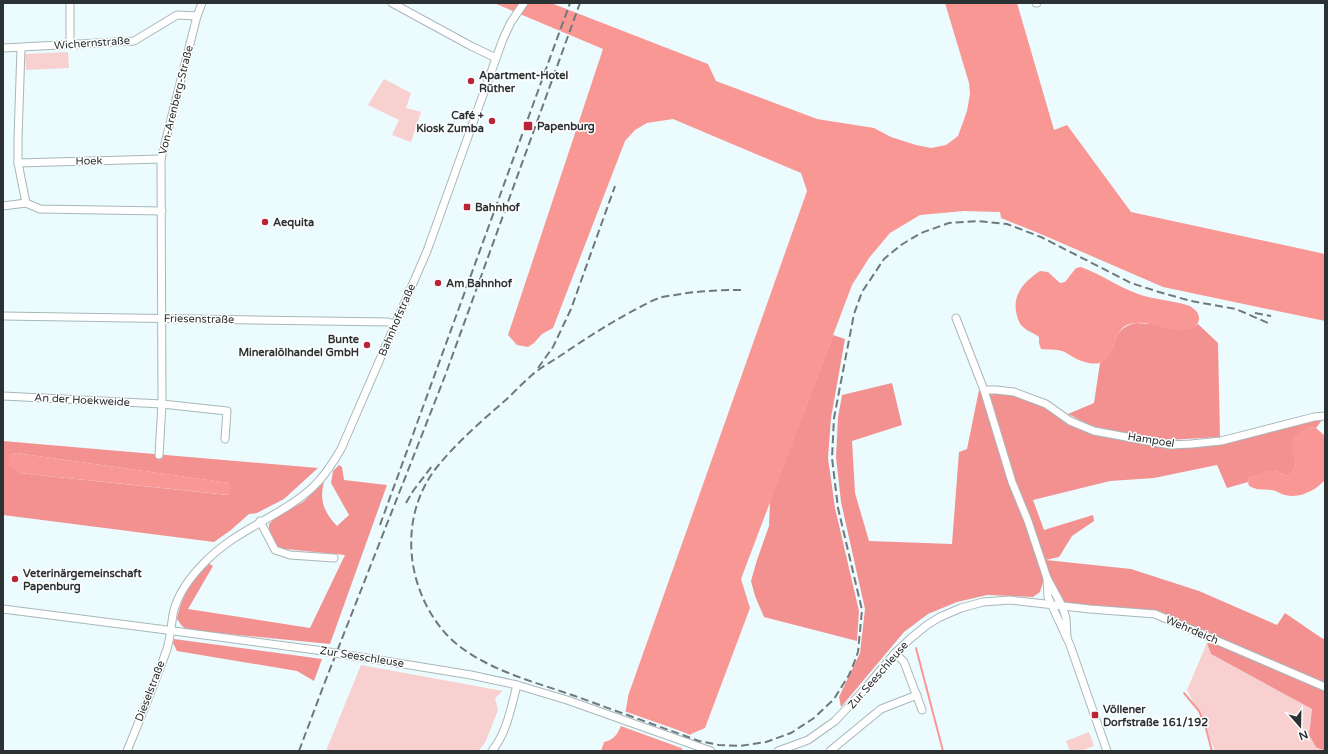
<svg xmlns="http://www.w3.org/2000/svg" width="1328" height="754" font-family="'Varela Round',sans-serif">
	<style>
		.green { fill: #f7d0cf }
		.forest { fill: #f39190; fill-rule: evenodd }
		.water { fill: #f99795 }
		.pier { fill: #ecfbfe }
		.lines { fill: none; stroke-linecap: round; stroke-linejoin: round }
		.stream { stroke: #f99795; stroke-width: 2 }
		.minor-casing { stroke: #a8b7ba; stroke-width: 9 }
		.minor { stroke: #fff; stroke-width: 7 }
		.rail { stroke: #6f787a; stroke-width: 2; stroke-dasharray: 8 4; stroke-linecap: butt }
		.minor-bridge-casing { stroke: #a8b7ba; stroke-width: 9; stroke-linecap: butt }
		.minor-bridge { stroke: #fff; stroke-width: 7 }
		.poi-dot { fill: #b72536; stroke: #fff; stroke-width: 1.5 }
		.labels { text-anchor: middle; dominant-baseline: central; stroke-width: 3; stroke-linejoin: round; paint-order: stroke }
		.street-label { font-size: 11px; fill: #2c3133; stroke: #fff }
		.poi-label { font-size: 11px; font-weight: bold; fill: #2c3133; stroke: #fff; text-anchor: start }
	</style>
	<rect width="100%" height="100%" fill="#ecfbfe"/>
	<g class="green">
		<path d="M68,52L69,68L26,70L25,54Z"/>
		<path d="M384,79L411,93L406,108L421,112L411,142L392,135L399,120L368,105Z"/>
		<path d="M1207,643L1211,654L1312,709C1310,728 1304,740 1324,751H1215L1202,719L1187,690Z"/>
		<path d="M361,665L503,691L495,698L498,710L485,743L478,751H326Z"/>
		<path d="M1089,732L1094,746L1081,751H1070L1066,741Z"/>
	</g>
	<g class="forest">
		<path d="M1136,323L1194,327L1198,324L1218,343L1220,437L1169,440L1093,427L1068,414L1094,403L1100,363C1121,351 1107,329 1136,323Z"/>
		<path d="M833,335L845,339L831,418L828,458L835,508L859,611L857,641L764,617L755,596L751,581L757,560L769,526L770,501Z"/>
		<path d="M892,383L902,425L852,441L855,493L869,541L952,544L959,452L967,449L979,390L982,394L998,393L1014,395L1045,408L1068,423L1171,447L1191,448L1221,443L1323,419L1316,428L1309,427L1295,459L1296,464L1292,473L1286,476L1275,471L1266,472L1250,477L1248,482L1227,488L1217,465L1154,478L1110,481L1033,500L1044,530L1093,515L1094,521L1072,536L1059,557L1046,560L1131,569L1199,591L1277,625L1285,613L1323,639L1325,637V684L1155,613L1063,602L1038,561L1044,579L1040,592L1033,597L987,595L957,602L928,614L904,632L841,707L839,697L860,653L865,609L841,502L836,457L838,417L842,395Z"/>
		<path d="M3,441L318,468L284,499L257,513L249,514L231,530L214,542L3,515ZM16,453L229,483L228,495L19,473L9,455Z"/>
		<path d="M339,465L342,467L344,480L387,485L330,644L188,630L182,626L177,619C182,594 192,582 208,563L213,566L188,609L310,628L345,555L275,548L269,532V524L275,518L303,502L324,482C319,501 324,512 337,526L349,515L331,483L333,471Z"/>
		<path d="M174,639L322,659L314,681L297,671L177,651L173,643Z"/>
		<path d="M1207,643L1217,644L1325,690V751L1316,747L1309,735L1312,709L1211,654Z"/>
	</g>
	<g class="water">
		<path d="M494,3H551L708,64L716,81L817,119L874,128L891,137L916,145L931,148L946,145L958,136L967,111L970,94L969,83L945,3H1017L1054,130L1067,125L1131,212L1325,254V321L1163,287L1043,235L1001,218L1000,212L964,211L920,215L890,233L869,258L852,285L741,579L750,608L705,728L691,734L681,751H601L604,742C607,741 611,740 613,738C622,731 627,707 628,696L807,191L801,173L673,119L647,123L635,130L625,141L553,328L542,334L534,343L528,347L517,345L508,335L603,49Z"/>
		<path d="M1081,267C1101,274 1118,287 1138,294C1154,300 1173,300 1190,306C1194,309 1198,311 1199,317C1200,325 1192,330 1185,330C1166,332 1146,317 1127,325C1112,331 1115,361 1099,363C1091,365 1080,361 1073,357C1069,355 1066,352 1062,351C1056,349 1048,350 1041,349L1039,343V337C1034,333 1026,331 1021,325C1018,321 1017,316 1016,311C1013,293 1026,280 1040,271L1048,272L1060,283L1065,282L1076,268Z"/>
		<path d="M1309,427L1316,428L1325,436V480C1316,490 1300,499 1285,495C1280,494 1276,490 1271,490C1261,489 1259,491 1249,486L1248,482L1250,477L1266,471H1275L1286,476L1292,472L1296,464C1295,460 1293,456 1292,452C1289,439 1299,431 1309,427Z"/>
		<path d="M16,453L230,483V493L229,495L19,473L8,466L9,455Z"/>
	</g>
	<path class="pier" d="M624,711L675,729L693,736L684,749L618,725Z"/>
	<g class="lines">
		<g class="stream">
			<path d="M916,648L943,751"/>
			<path d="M1184,693L1199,711L1205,725L1212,751"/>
		</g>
		<g class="minor-casing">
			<g id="minor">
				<path d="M70,3V45"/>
				<path d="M392,3L471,46L496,58"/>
				<path d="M1036,3H1037"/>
				<path d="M3,48L134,41L177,15L197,16"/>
				<path d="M21,48L18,139V163L26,203L40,209L162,211"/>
				<path d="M18,163L161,159"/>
				<path d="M3,206L26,203"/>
				<path d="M3,316L388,322L395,324"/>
				<path d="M956,318L984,390L1012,482L1028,521L1047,578L1062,606L1066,618L1067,637"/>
				<path d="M984,390H996L1014,392L1046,404L1070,421L1094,431L1170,445L1191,444L1221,441L1314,417L1325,416"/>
				<path d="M3,396L162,404L227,411L225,439"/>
				<path d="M159,455L162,404L161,159L197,16L202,3"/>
				<path d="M260,521L275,550L290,555L334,558"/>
				<path d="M1047,580L1048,597L1070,645L1107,751"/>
				<path d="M3,609L159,629L316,650"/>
				<path d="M895,653L904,662L922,710"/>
				<path d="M373,659L471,675L517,685L567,700L711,751"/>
				<path d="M127,751C141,717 155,683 167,649C171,636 171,623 174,610C179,592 192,575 205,562C237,529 280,517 312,488C324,477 333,463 341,449L427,251L503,39L511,22L524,3"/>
				<path d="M492,751C507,732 511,708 517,685"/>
				<path d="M778,751L808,740L835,721L863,691L895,653L911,638L927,625L940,617L961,608L983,602L1010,600L1090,609L1155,614L1325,687"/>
				<path d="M830,751L881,709L917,695"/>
			</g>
		</g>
		<use href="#minor" class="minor"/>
		<g class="rail">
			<path d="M741,290C719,290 697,291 675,295C670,296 664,296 659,298C653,300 646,304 640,307C613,321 588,337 563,354C553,361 541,367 532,375C524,382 516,390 508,398C484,419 458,441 437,467C398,516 405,588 446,634C478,668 532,681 575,696C616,711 658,726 699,741L719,745L740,746L766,742L791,733L814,718L834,699L849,675L854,663L858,652L862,610L838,508L832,458L834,418L854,314L862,292L884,259L901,245L921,233L949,223L978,221L1007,224L1041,237L1131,283L1159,292L1191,301L1236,309L1268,323"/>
			<path d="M1255,313L1271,316"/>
			<path d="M538,368L553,347L571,309L615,186"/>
			<path d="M406,503L413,491L432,466"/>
			<path d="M380,525L570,3"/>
			<path d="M299,751L323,687L445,376L580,3"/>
		</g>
		<g class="minor-bridge-casing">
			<path id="minor-bridge" d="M316,650L373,659"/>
		</g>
		<use href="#minor-bridge" class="minor-bridge"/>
	</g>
	<g class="poi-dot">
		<circle cx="471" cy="81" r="4"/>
		<circle cx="492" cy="121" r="4"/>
		<rect x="523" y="121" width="10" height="10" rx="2"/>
		<rect x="463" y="203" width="8" height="8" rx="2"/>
		<circle cx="265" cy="222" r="4"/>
		<circle cx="438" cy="283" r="4"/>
		<circle cx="367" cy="345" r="4"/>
		<circle cx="15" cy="579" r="4"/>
		<rect x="1091" y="711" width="8" height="8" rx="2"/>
	</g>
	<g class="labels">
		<g class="street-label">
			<text transform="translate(92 43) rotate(-4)">Wichernstraße</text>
			<text transform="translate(176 100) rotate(-76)">Von-Arenberg-Straße</text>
			<text transform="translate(89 161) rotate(-1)">Hoek</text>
			<text transform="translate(199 319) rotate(1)">Friesenstraße</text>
			<text transform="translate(397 320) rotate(-67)">Bahnhofstraße</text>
			<text transform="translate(82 400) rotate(3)">An der Hoekweide</text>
			<text transform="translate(1151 440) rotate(9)">Hampoel</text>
			<text transform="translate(1192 630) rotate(23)">Wehrdeich</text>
			<text transform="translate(362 657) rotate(9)">Zur Seeschleuse</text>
			<text transform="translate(878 675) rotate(-49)">Zur Seeschleuse</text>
			<text transform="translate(150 691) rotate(-69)">Dieselstraße</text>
		</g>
		<g class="poi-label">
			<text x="479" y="75">Apartment-Hotel<tspan x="479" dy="13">Rüther</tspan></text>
			<text x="484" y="115" text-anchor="end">Café +<tspan x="484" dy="13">Kiosk Zumba</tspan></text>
			<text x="537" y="126">Papenburg</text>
			<text x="475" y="207">Bahnhof</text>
			<text x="273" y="222">Aequita</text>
			<text x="446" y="283">Am Bahnhof</text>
			<text x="359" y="339" text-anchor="end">Bunte<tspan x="359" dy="13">Mineralölhandel GmbH</tspan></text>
			<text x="23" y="573">Veterinärgemeinschaft<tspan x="23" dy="13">Papenburg</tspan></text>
			<text x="1103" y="709">Völlener<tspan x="1103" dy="13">Dorfstraße 161/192</tspan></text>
		</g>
	</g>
	<rect width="1328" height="754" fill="none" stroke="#2c3133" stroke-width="8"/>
	<g transform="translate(1300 726) rotate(160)" stroke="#ffffff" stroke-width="3" paint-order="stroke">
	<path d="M0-3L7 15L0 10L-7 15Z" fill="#2c3133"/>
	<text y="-6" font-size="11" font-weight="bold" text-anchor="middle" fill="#2c3133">N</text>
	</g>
</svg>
